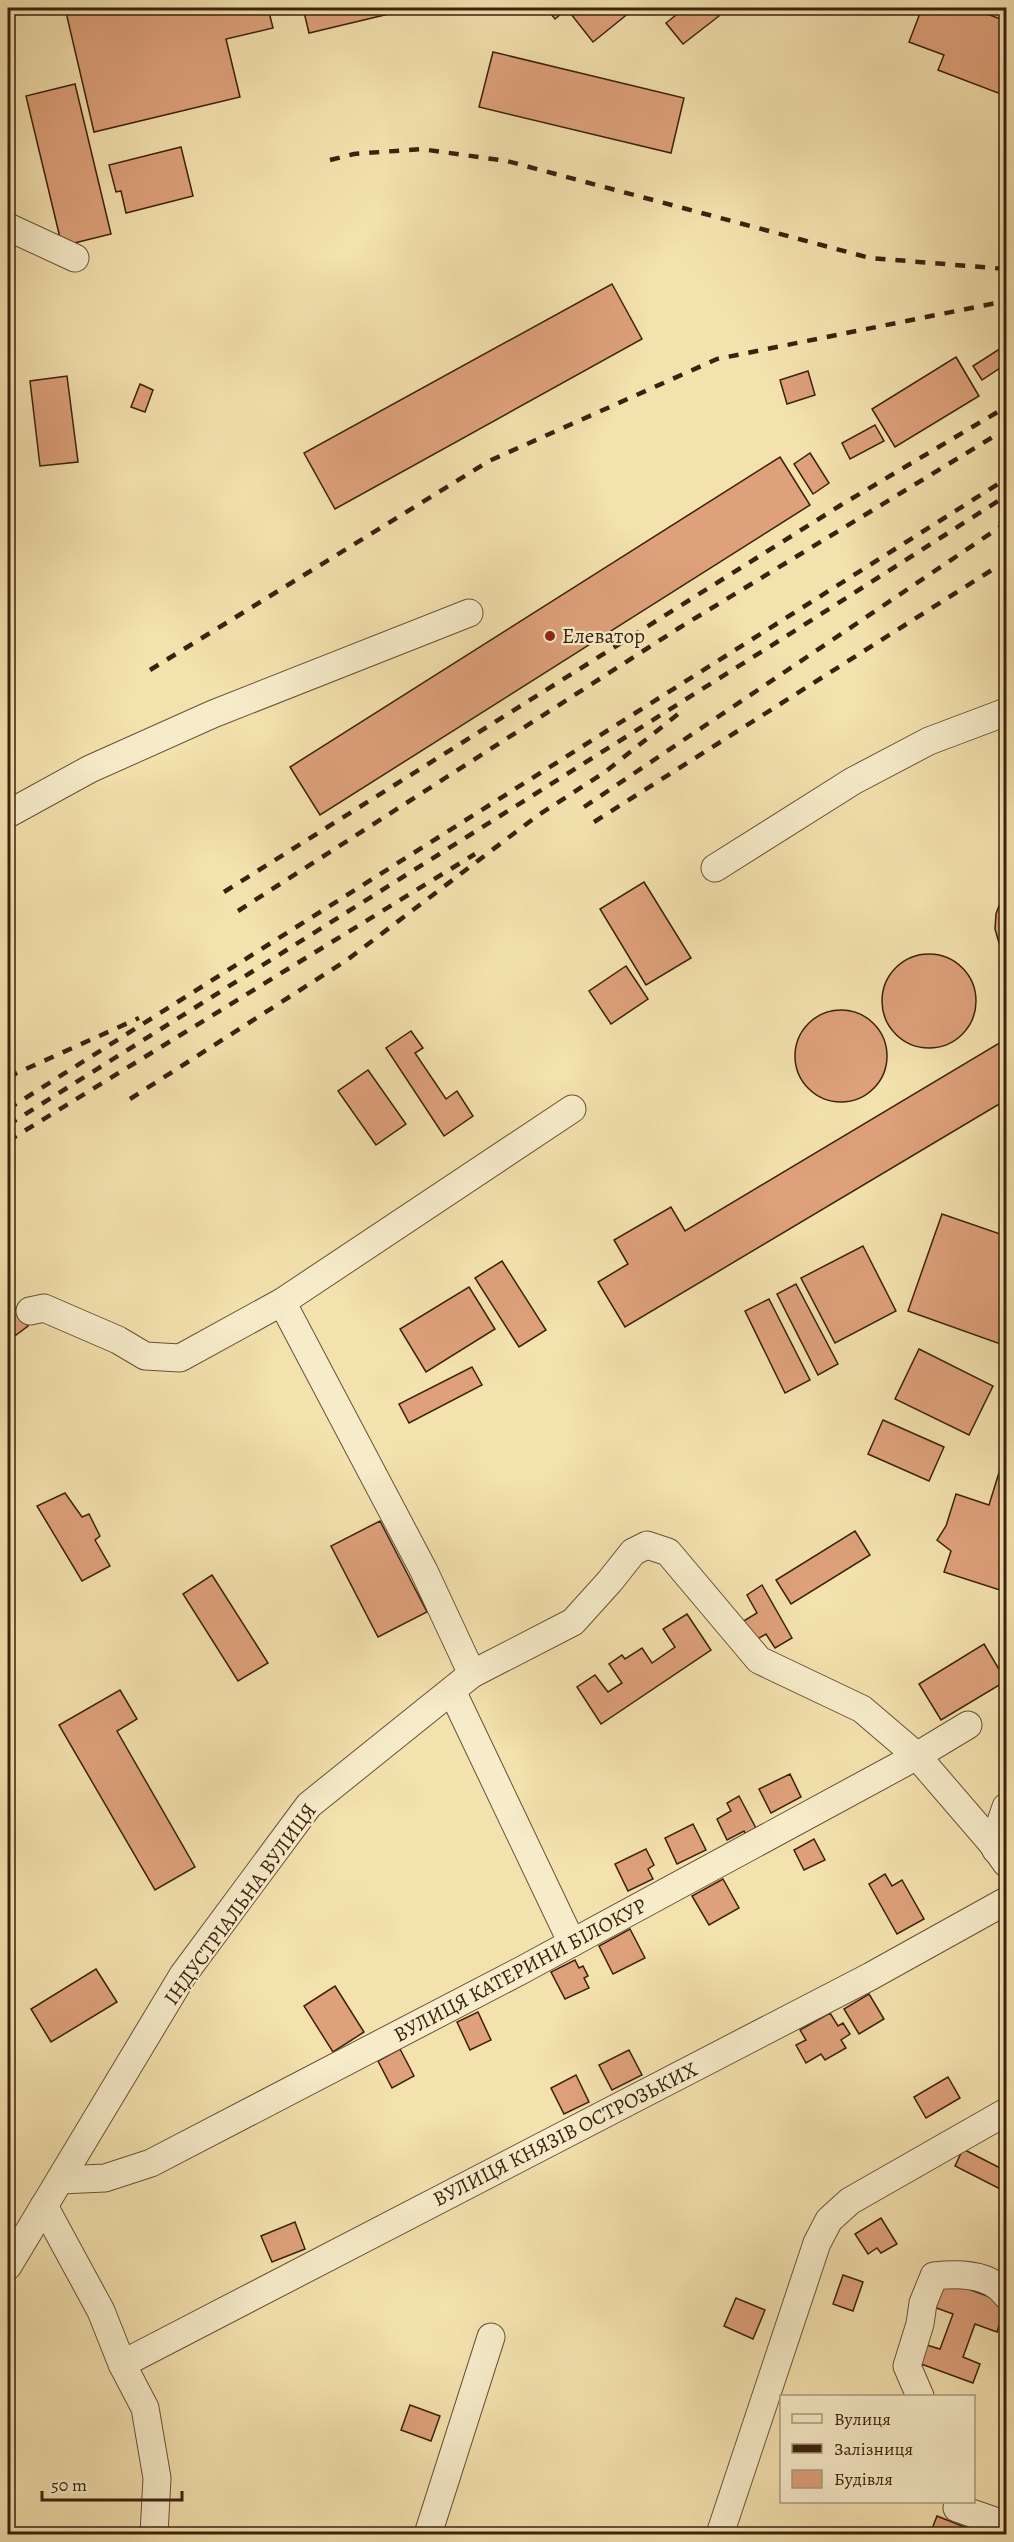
<svg xmlns="http://www.w3.org/2000/svg" width="1014" height="2542" font-family="Alegreya,serif">
	<style>
		.building { fill: #dea17b; stroke: #3a220e; stroke-width: 1.5 }
		.lines { fill: none; stroke-linecap: round; stroke-linejoin: round }
		.minor-casing { stroke: #685236; stroke-width: 29 }
		.minor { stroke: #f7ecca; stroke-width: 27 }
		.rail { stroke: #3a220e; stroke-width: 4.5; stroke-dasharray: 10 10; stroke-linecap: butt }
		.poi-dot { fill: #8f2418; stroke: #f7ecca; stroke-width: 2 }
		.labels { text-anchor: middle; dominant-baseline: central; stroke-width: 4.5; stroke-linejoin: round; paint-order: stroke }
		.poi-label { font-size: 21px; fill: #3a220e; stroke: #f7ecca; text-anchor: start }
		.street-label { font-size: 21px; fill: #3a220e; stroke: #f7ecca }
	</style>
	<rect width="100%" height="100%" fill="#f3e1ae"/>
	<filter id="stains"><feTurbulence type="fractalNoise" baseFrequency=".00333" numOctaves="4"/><feColorMatrix values="0 0 0 0 .2 0 0 0 0 .09 0 0 0 0 .02 0 0 0 .5 -.17"/></filter>
	<radialGradient id="worn" r=".72"><stop offset=".6" stop-color="#630" stop-opacity="0"/><stop offset="1" stop-color="#630" stop-opacity=".3"/></radialGradient>
	<g class="building">
		<path d="M65,8H268L273,28L226,39L240,97L94,132Z"/>
		<path d="M303,8H414L309,33Z"/>
		<path d="M546,8H635L593,42L567,9L555,19Z"/>
		<path d="M678,8H712L719,16L683,44L666,23L681,11Z"/>
		<path d="M922,8H971L1006,21V96L938,70L944,55L909,42Z"/>
		<path d="M493,52L684,98L671,153L479,107Z"/>
		<path d="M75,84L111,234L62,246L26,96Z"/>
		<path d="M181,147L193,196L126,213L121,191L116,192L109,165Z"/>
		<path d="M612,284L642,339L335,509L304,453Z"/>
		<path d="M1001,348L1006,356V364L982,380L973,366Z"/>
		<path d="M956,357L979,396L895,447L872,409Z"/>
		<path d="M808,371L815,395L787,404L780,380Z"/>
		<path d="M67,376L78,462L40,466L30,381Z"/>
		<path d="M140,384L153,390L145,412L131,407Z"/>
		<path d="M875,425L884,441L850,459L842,443Z"/>
		<path d="M810,453L829,483L813,494L794,464Z"/>
		<path d="M780,457L810,505L320,815L290,767Z"/>
		<path d="M644,882L691,958L646,985L600,909Z"/>
		<path d="M1006,893V953L999,943L995,929L996,914L1001,900Z"/>
		<circle cx="929" cy="1001" r="47"/>
		<path d="M626,966L648,999L611,1024L589,991Z"/>
		<circle cx="841" cy="1056" r="46"/>
		<path d="M411,1031L423,1048L415,1053L446,1099L457,1091L473,1116L444,1136L386,1048Z"/>
		<path d="M1006,1039V1100L625,1327L598,1282L628,1264L614,1240L671,1207L685,1231Z"/>
		<path d="M368,1070L406,1124L376,1145L338,1091Z"/>
		<path d="M942,1214L1006,1236V1346L908,1311Z"/>
		<path d="M863,1246L896,1311L835,1343L801,1278Z"/>
		<path d="M502,1261L546,1330L519,1347L475,1278Z"/>
		<path d="M796,1284L838,1364L818,1375L777,1294Z"/>
		<path d="M469,1287L495,1329L426,1372L400,1329Z"/>
		<path d="M769,1299L810,1380L785,1393L745,1311Z"/>
		<path d="M11,1303L28,1326L8,1341V1306Z"/>
		<path d="M919,1349L993,1386L969,1435L895,1399Z"/>
		<path d="M472,1367L482,1385L409,1423L399,1404Z"/>
		<path d="M883,1420L944,1447L929,1481L868,1454Z"/>
		<path d="M1006,1450V1592L944,1572L951,1551L937,1540L946,1526L956,1494L989,1505Z"/>
		<path d="M65,1493L82,1517L89,1514L100,1536L95,1540L110,1566L82,1581L37,1506Z"/>
		<path d="M380,1521L427,1612L378,1637L331,1546Z"/>
		<path d="M855,1531L870,1555L791,1604L776,1580Z"/>
		<path d="M212,1575L268,1663L238,1681L183,1594Z"/>
		<path d="M762,1585L792,1638L775,1648L766,1634L754,1641L742,1622L757,1613L747,1595Z"/>
		<path d="M687,1614L711,1650L601,1724L577,1687L595,1675L608,1692L622,1683L609,1664L622,1655L625,1659L642,1648L652,1663L675,1647L663,1629Z"/>
		<path d="M984,1644L1006,1681L941,1720L919,1684Z"/>
		<path d="M120,1690L137,1719L117,1731L195,1867L155,1890L59,1725Z"/>
		<path d="M790,1774L801,1797L771,1813L759,1789Z"/>
		<path d="M739,1796L758,1832L747,1838L744,1831L727,1840L717,1819L731,1811L727,1803Z"/>
		<path d="M693,1824L706,1850L677,1864L665,1838Z"/>
		<path d="M814,1839L825,1860L804,1870L794,1850Z"/>
		<path d="M646,1849L654,1865L648,1869L653,1879L628,1891L615,1864Z"/>
		<path d="M885,1874L892,1886L902,1880L924,1919L897,1934L869,1884Z"/>
		<path d="M723,1879L739,1908L709,1925L692,1896Z"/>
		<path d="M630,1929L645,1958L613,1974L599,1946Z"/>
		<path d="M575,1960L579,1968L583,1966L588,1976L584,1978L589,1988L565,1999L551,1972Z"/>
		<path d="M96,1969L117,2002L51,2042L31,2009Z"/>
		<path d="M335,1986L364,2032L333,2052L304,2006Z"/>
		<path d="M869,1994L884,2019L859,2034L844,2009Z"/>
		<path d="M478,2012L491,2040L470,2050L457,2022Z"/>
		<path d="M830,2013L838,2026L843,2023L850,2034L841,2040L846,2048L825,2060L821,2054L806,2063L796,2045L806,2040L800,2030Z"/>
		<path d="M400,2049L414,2076L392,2088L378,2061Z"/>
		<path d="M629,2050L642,2075L612,2090L599,2065Z"/>
		<path d="M576,2075L589,2102L564,2114L551,2088Z"/>
		<path d="M948,2077L960,2098L926,2118L914,2097Z"/>
		<path d="M963,2149L1006,2171V2192L955,2166Z"/>
		<path d="M881,2218L897,2244L881,2253L877,2248L868,2254L855,2234Z"/>
		<path d="M295,2222L305,2249L272,2262L261,2236Z"/>
		<path d="M843,2275L863,2282L853,2311L833,2304Z"/>
		<path d="M941,2279L1006,2303L997,2332L975,2324L963,2357L980,2364L973,2383L913,2361L920,2343L940,2349L953,2314L931,2306Z"/>
		<path d="M736,2298L765,2310L753,2339L724,2326Z"/>
		<path d="M410,2405L440,2416L431,2441L401,2430Z"/>
		<path d="M937,2516L982,2534H930Z"/>
	</g>
	<g class="lines">
		<g class="minor-casing">
			<g id="minor">
				<path d="M8,227L75,258"/>
				<path d="M8,814L90,769L213,714L469,613"/>
				<path d="M715,868L853,781L929,741L1006,712"/>
				<path d="M282,1302L572,1109"/>
				<path d="M30,1311L44,1308L118,1340L145,1356L180,1358L282,1302L424,1571L472,1674"/>
				<path d="M452,1691L572,1943"/>
				<path d="M996,1850V1836L1006,1807"/>
				<path d="M60,2180L105,2178L151,2163L522,1970L915,1757L968,1725"/>
				<path d="M44,2206L101,2311L122,2364L145,2408L157,2478L154,2534"/>
				<path d="M8,2266L183,1975L309,1805L472,1674L573,1622L610,1581L633,1552L647,1545L668,1552L759,1660L862,1709L917,1756L991,1842L1006,1863"/>
				<path d="M122,2364L871,1976L1006,1901"/>
				<path d="M920,2396L907,2366L920,2324L923,2303L934,2276C959,2273 991,2274 1006,2295"/>
				<path d="M958,2502L957,2508L1006,2525"/>
				<path d="M428,2534L491,2337"/>
				<path d="M720,2534L817,2243L829,2220L850,2201L1006,2112"/>
			</g>
		</g>
		<use href="#minor" class="minor"/>
		<g class="rail">
			<path d="M330,160L354,154L421,149L507,161L870,258L1006,269"/>
			<path d="M150,670L489,461L717,359L1006,301"/>
			<path d="M584,807L1006,523"/>
			<path d="M594,822L1006,561"/>
			<path d="M224,892L841,505L1006,407"/>
			<path d="M238,911L679,628L1006,429"/>
			<path d="M8,1077L139,1018"/>
			<path d="M130,1099L347,960L537,816L605,772L682,711"/>
			<path d="M8,1109L1006,479"/>
			<path d="M8,1125L785,637L1006,496"/>
			<path d="M8,1141L475,854"/>
		</g>
	</g>
	<circle class="poi-dot" cx="550" cy="636" r="6"/>
	<g class="labels">
		<g class="poi-label">
			<text x="562" y="636">Елеватор</text>
		</g>
		<g class="street-label">
			<text transform="translate(240 1904) rotate(-54)">ІНДУСТРІАЛЬНА ВУЛИЦЯ</text>
			<text transform="translate(520 1970) rotate(-28)">ВУЛИЦЯ КАТЕРИНИ БІЛОКУР</text>
			<text transform="translate(565 2134) rotate(-27)">ВУЛИЦЯ КНЯЗІВ ОСТРОЗЬКИХ</text>
		</g>
	</g>
	<rect width="1014" height="2542" fill="none" stroke="#f3e1ae" stroke-width="30"/>
	<rect x="9" y="9" width="996" height="2524" fill="none" stroke="#3a220e" stroke-width="3"/>
	<rect x="15" y="15" width="984" height="2512" fill="none" stroke="#3a220e" stroke-width="1.5"/>
	<rect x="780" y="2395" width="195" height="108" fill="#f7ecca" stroke="#ab9b7f" stroke-width="1.5"/>
	<rect x="792" y="2414" width="30" height="9" fill="#f7ecca" stroke="#ab9b7f" stroke-width="1.5"/>
	<text x="834" y="2425" font-size="18" fill="#3a220e">Вулиця</text>
	<rect x="792" y="2444" width="30" height="9" fill="#3a220e" stroke="#ab9b7f" stroke-width="1.5"/>
	<text x="834" y="2455" font-size="18" fill="#3a220e">Залізниця</text>
	<rect x="792" y="2470" width="30" height="18" fill="#dea17b" stroke="#ab9b7f" stroke-width="1.5"/>
	<text x="834" y="2485" font-size="18" fill="#3a220e">Будівля</text>
	<path d="M42 2491v9h140v-9" fill="none" stroke="#3a220e" stroke-width="3"/>
	<text x="51" y="2491" font-size="18" fill="#3a220e" stroke="#f7ecca" stroke-width="4.5" paint-order="stroke">50 m</text>
	<rect width="100%" height="100%" filter="url(#stains)"/>
	<rect width="100%" height="100%" fill="url(#worn)"/>
</svg>
